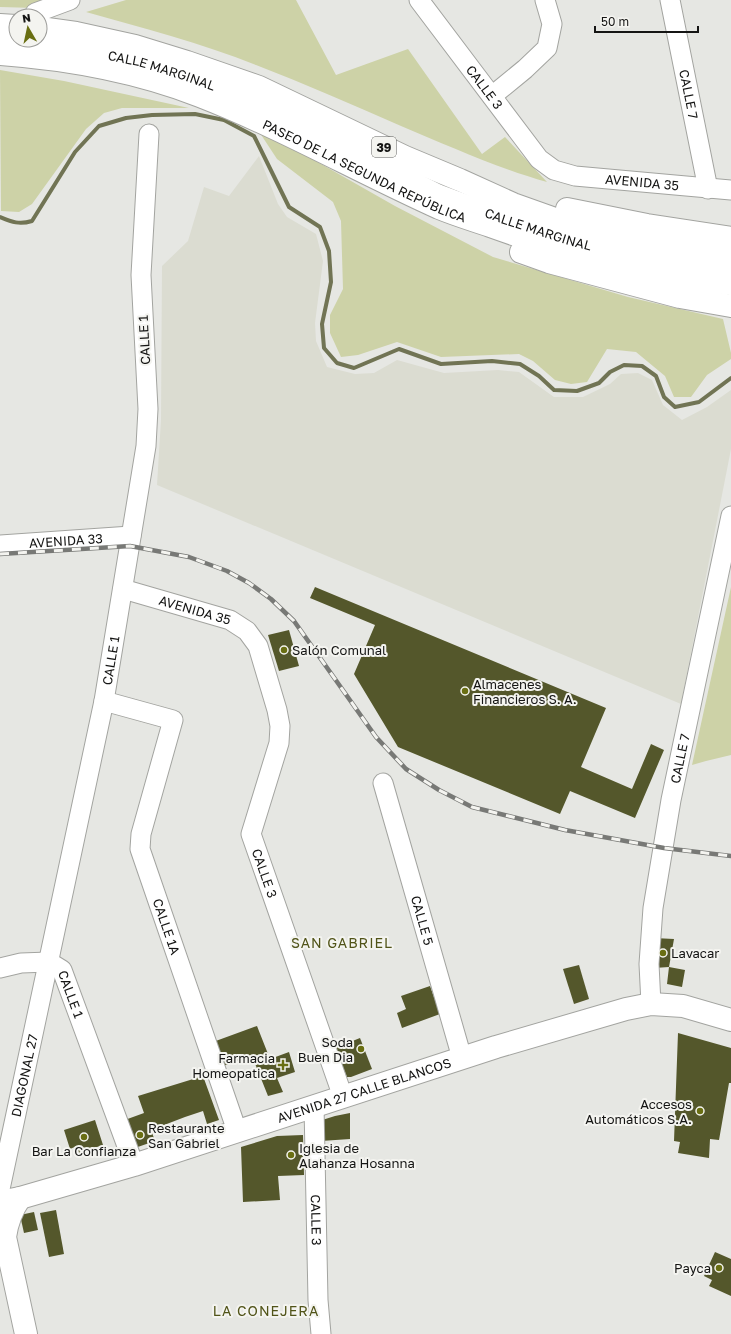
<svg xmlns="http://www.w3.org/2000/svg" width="731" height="1334" font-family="'Golos Text',sans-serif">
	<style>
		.built { fill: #dbdcd1 }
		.green { fill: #cdd2a7 }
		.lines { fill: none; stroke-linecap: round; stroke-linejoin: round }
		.stream { stroke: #717454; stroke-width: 4 }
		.building { fill: #54572b }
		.minor-casing { stroke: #a3a4a0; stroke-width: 21 }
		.major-casing { stroke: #a3a4a0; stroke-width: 24 }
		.highway-casing { stroke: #a3a4a0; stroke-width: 24 }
		.minor { stroke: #fff; stroke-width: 19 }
		.major { stroke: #fff; stroke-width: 22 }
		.highway { stroke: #fff; stroke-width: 22 }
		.rail-casing { stroke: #787976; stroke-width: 4.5 }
		.rail { stroke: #f4f4f0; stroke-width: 3; stroke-dasharray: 9; stroke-linecap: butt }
		.poi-dot { fill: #696e12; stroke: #f4f4f0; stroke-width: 1.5 }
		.labels { text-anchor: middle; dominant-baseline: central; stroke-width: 4; stroke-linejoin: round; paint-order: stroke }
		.shield { fill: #f4f4f0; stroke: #585856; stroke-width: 1 }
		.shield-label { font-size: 12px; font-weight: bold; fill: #151514 }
		.street-label { font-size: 13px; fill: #151514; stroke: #f4f4f0 }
		.poi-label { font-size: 13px; fill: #151514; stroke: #f4f4f0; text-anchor: start }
		.neighbourhood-label { font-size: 14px; letter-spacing: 1px; fill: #515419; stroke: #f4f4f0 }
	</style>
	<rect width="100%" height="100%" fill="#e6e7e3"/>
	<path class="built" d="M259,156L278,204L287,217L316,234L323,261L315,323L316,341L327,367L355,374L374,373L397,360L444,373L498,370L519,372L554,397H583L610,384L621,374L638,373L652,380L663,405L682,420L707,407L731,390V449L681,704L157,485L161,420L162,266L188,241L204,187L229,196Z"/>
	<g class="green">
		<path d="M0,0H55L36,8L0,7Z"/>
		<path d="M126,0H296L336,75L408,49L482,154L505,137L547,182C497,168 449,146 401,126C353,105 305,84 256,65C201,43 143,28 86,12Z"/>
		<path d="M0,70L64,81L189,108H122L104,113L86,129L32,204L19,212L1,211Z"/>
		<path d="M256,127L395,206L493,257L628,297L723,319L731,353V359L707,375L691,397H674L665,376L636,352L607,349L587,382L571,384L555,380L533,361L519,354L441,357L397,342L358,355L341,357L330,333V315L343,289L341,221L333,202L277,159Z"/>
		<path d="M731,587V755L706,761L692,765Z"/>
	</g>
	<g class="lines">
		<path class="stream" d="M0,217C12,222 19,225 32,221L75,152L99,126L126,118L152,115L195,114L224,120L254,136L289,207L320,227L329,251L331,282L322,324L324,348L337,363L354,368L399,349L441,364L492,361L520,364L539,376L554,390L577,391L599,383L610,372L624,365L642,366L656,376L664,397L675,407L699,402L731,378"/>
	</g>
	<g class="building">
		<path d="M315,587L606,708L581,767L632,789L651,744L664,750L635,818L570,791L560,814L398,747L354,674L375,625L310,598Z"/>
		<path d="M289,630L299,666L279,671L268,635Z"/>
		<path d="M654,938L674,939L669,967L685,970L682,987L667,984L669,967L654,968Z"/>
		<path d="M579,965L589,999L574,1004L563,969Z"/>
		<path d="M430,986L440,1014L402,1028L397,1013L406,1009L401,996Z"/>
		<path d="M257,1026L270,1059L289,1052L295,1072L277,1078L283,1092L268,1096L252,1056L223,1066L213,1042Z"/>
		<path d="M678,1033L731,1048V1083H729L719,1140L710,1139L709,1158L678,1153L680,1142L674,1141Z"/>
		<path d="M360,1038L372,1069L351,1077H347L335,1048Z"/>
		<path d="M203,1076L219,1120L207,1124L203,1111L185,1117L151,1130L155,1141L132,1149L122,1121L144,1113L138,1096Z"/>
		<path d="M350,1113V1139L321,1141L319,1121L335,1116Z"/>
		<path d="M95,1120L103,1145L79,1153L77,1146L70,1149L64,1130Z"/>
		<path d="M303,1135L304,1175L278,1176L280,1200L243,1202L241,1147L277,1136Z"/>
		<path d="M56,1210L64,1254L49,1257L40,1213Z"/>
		<path d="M34,1212L38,1230L24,1233L20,1215Z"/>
		<path d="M715,1252L731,1259V1296L709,1286L712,1280L704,1276Z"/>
	</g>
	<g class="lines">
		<g class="minor-casing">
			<g id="minor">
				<path id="s1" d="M419,0L539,159L554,170L575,176L731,190"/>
				<path id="s2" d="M670,0L708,189"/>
				<path d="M35,13L70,0"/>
				<path id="s3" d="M0,39L88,51L139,61L184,75L223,89L314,131L438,194L505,219L566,239L611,251L674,265L731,273"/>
				<path d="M492,96L525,69L547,48L552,24L545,0"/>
				<path id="s4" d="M0,545L131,536"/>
				<path id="s5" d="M123,589L230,620L247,631L258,646L277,710L280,726L279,743L251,834L343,1097"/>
				<path id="s6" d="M104,701L173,720L141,834L140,849L237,1131"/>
				<path id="s7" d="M383,783L462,1058"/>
				<path id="s8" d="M49,962L62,970L134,1165"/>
				<path d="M0,968L21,963L49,962"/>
				<path id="s9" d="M651,1004L649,964L653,908L671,800L731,516"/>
				<path id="s10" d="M314,1106L318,1300L321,1334"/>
				<path id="s11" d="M0,1189L104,701L146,446L148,409L141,275L149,134"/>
			</g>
		</g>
		<g class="major-casing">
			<g id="major">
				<path d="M20,1198C11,1211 7,1222 5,1237L26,1334"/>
				<path id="s12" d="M0,1202L20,1198L134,1165L496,1047L626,1009L651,1004L683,1006L731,1020"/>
			</g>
		</g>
		<g class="highway-casing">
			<g id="highway">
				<path d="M0,25L16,26"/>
				<path d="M40,28L76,33L135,46L187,62L259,87L405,157L460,180L513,204L558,220L623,239L731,257"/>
				<path id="s13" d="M0,54C68,59 136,71 200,96C282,128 359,172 439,208C456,215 473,220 490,226C568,254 649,274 731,284"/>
				<path d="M567,209L647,225L731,238"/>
				<path d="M521,252L549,262L680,297L731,306"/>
			</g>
		</g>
		<use href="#minor" class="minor"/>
		<use href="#major" class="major"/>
		<use href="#highway" class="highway"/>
		<g class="rail-casing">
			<path id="rail" d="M0,554L130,546L189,557L227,571L249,583L271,599L294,621L376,737L406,769L439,790L472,807L565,830L664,848L731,856"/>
		</g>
		<use href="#rail" class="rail"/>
	</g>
	<g class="poi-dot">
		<circle cx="284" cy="650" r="4"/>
		<circle cx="465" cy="691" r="4"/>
		<circle cx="663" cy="953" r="4"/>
		<circle cx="361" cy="1049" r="4"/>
		<path d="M281 1059h4v4h4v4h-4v4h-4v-4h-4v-4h4z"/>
		<circle cx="700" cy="1111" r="4"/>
		<circle cx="140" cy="1135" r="4"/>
		<circle cx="84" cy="1137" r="4"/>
		<circle cx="291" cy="1155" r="4"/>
		<circle cx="719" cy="1268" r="4"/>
	</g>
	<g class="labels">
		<rect class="shield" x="372" y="137" width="24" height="20" rx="3"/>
		<g class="shield-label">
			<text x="384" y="147">39</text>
		</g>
		<g class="street-label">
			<text stroke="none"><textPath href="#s3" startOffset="165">CALLE MARGINAL</textPath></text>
			<text stroke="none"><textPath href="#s1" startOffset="109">CALLE 3</textPath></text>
			<text stroke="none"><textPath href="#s2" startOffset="96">CALLE 7</textPath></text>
			<text stroke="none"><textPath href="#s13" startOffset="386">PASEO DE LA SEGUNDA REPÚBLICA</textPath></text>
			<text stroke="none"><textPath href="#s1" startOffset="307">AVENIDA 35</textPath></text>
			<text stroke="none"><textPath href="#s3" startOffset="575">CALLE MARGINAL</textPath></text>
			<text transform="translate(144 340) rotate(-93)">CALLE 1</text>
			<text stroke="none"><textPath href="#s4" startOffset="66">AVENIDA 33</textPath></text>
			<text stroke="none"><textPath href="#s5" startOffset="75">AVENIDA 35</textPath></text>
			<text stroke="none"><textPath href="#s11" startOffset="540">CALLE 1</textPath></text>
			<text stroke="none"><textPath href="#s9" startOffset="248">CALLE 7</textPath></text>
			<text stroke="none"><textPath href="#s5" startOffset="387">CALLE 3</textPath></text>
			<text stroke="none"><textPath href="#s7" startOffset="143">CALLE 5</textPath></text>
			<text stroke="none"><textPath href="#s6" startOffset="287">CALLE 1A</textPath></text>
			<text stroke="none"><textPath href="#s8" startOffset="41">CALLE 1</textPath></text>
			<text stroke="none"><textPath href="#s11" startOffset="116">DIAGONAL 27</textPath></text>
			<text stroke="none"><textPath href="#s12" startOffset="381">AVENIDA 27 CALLE BLANCOS</textPath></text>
			<text stroke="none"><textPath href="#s10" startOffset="114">CALLE 3</textPath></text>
		</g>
		<g class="poi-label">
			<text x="292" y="650">Salón Comunal</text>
			<text x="473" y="684">Almacenes<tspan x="473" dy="15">Financieros S. A.</tspan></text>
			<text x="671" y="953">Lavacar</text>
			<text x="353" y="1042" text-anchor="end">Soda<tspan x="353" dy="15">Buen Dia</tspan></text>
			<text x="275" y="1058" text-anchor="end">Farmacia<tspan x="275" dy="15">Homeopatica</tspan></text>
			<text x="692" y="1104" text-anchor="end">Accesos<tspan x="692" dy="15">Automáticos S.A.</tspan></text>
			<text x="148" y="1128">Restaurante<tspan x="148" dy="15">San Gabriel</tspan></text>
			<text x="299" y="1148">Iglesia de<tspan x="299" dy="15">Alahanza Hosanna</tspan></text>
			<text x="84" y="1151" text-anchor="middle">Bar La Confianza</text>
			<text x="711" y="1268" text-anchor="end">Payca</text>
		</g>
		<g class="neighbourhood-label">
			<text x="342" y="942">SAN GABRIEL</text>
			<text x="266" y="1310">LA CONEJERA</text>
		</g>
	</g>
	<g transform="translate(28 28) rotate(351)"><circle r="19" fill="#f4f4f0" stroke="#9b9b98"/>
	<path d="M0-3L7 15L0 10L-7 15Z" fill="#696e12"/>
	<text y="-6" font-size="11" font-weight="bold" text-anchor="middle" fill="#151514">N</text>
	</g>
	<path d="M595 26v6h103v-6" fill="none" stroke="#151514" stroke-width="2"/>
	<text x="601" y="26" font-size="12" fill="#151514" stroke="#f4f4f0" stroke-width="3" paint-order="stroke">50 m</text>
</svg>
